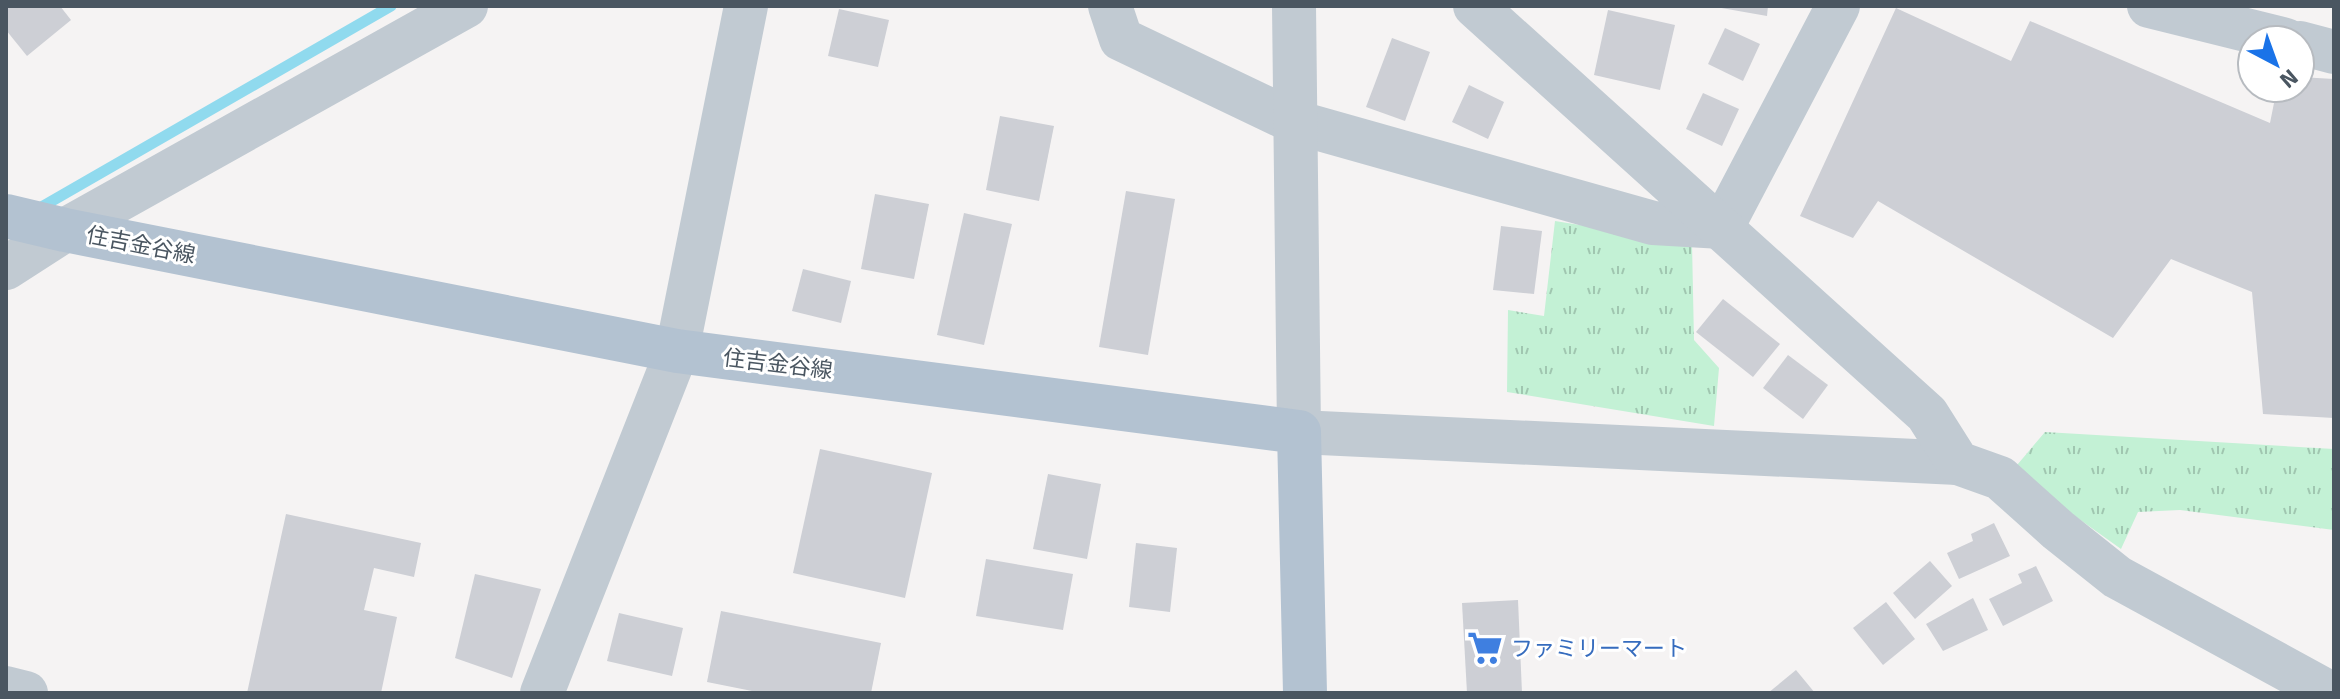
<svg xmlns="http://www.w3.org/2000/svg" width="2340" height="699" font-family="Signika,'Noto Sans JP',sans-serif">
	<style>
		.grass { fill: url(#grass-tufts) }
		.lines { fill: none; stroke-linecap: round; stroke-linejoin: round }
		.stream { stroke: #90daee; stroke-width: 11 }
		.building { fill: #cdcfd5 }
		.minor { stroke: #c1cad2; stroke-width: 44 }
		.major { stroke: #b3c2d1; stroke-width: 44 }
		.labels { text-anchor: middle; dominant-baseline: central; stroke-width: 6; stroke-linejoin: round; paint-order: stroke }
		.street-label { font-size: 22px; fill: #4a5661; stroke: #fff }
		.shop-label { font-size: 22px; fill: #366cbe; stroke: #fff; text-anchor: start }
	</style>
	<defs>
		<pattern id="grass-tufts" width="24" height="20" patternUnits="userSpaceOnUse" patternTransform="scale(2)"><rect width="24" height="20" fill="#c3f1d5"/><path d="M3 7l-1-3M5 7V3M7 7l1-3M15 17l-1-3M17 17v-4M19 17l1-3" fill="none" stroke="#a0c6b0"/></pattern>
	</defs>
	<rect width="100%" height="100%" fill="#f5f3f3"/>
	<g class="grass">
		<path d="M1555,221L1692,243L1694,340L1719,368L1714,426L1507,392L1508,310L1544,316Z"/>
		<path d="M2045,432L2334,449V530L2180,510L2138,512L2121,549L2012,471Z"/>
	</g>
	<g class="lines">
		<path class="stream" d="M38,209L391,6"/>
	</g>
	<g class="building">
		<path d="M6,6H60L71,20L27,56L6,30Z"/>
		<path d="M1710,6H1768L1767,16Z"/>
		<path d="M1896,8L2011,61L2030,21L2270,123L2277,88H2300V77L2334,79V418L2263,414L2252,292L2171,259L2113,338L1878,201L1853,238L1800,216Z"/>
		<path d="M839,9L889,20L878,67L828,56Z"/>
		<path d="M1608,10L1675,25L1660,90L1594,75Z"/>
		<path d="M1725,28L1760,44L1743,81L1708,64Z"/>
		<path d="M1392,38L1430,52L1405,121L1366,107Z"/>
		<path d="M1469,85L1504,102L1488,139L1452,122Z"/>
		<path d="M1703,93L1739,109L1722,146L1686,129Z"/>
		<path d="M1000,116L1054,126L1039,201L986,190Z"/>
		<path d="M1126,191L1175,199L1148,355L1099,347Z"/>
		<path d="M875,194L929,204L914,279L861,269Z"/>
		<path d="M964,213L1012,224L984,345L937,335Z"/>
		<path d="M1501,226L1542,231L1534,294L1493,290Z"/>
		<path d="M803,269L851,281L841,323L792,311Z"/>
		<path d="M1723,299L1780,344L1753,377L1696,332Z"/>
		<path d="M1788,355L1828,385L1803,419L1763,388Z"/>
		<path d="M820,449L932,473L905,598L793,573Z"/>
		<path d="M1048,474L1101,484L1087,559L1033,549Z"/>
		<path d="M286,514L421,543L414,577L374,568L364,610L397,617L381,693H247Z"/>
		<path d="M1994,523L2010,556L1959,579L1947,553L1973,541L1971,534Z"/>
		<path d="M1136,543L1177,548L1170,612L1129,607Z"/>
		<path d="M986,559L1073,574L1063,630L976,616Z"/>
		<path d="M1930,561L1952,586L1915,619L1893,593Z"/>
		<path d="M2036,566L2053,601L2003,626L1989,599L2022,583L2018,574Z"/>
		<path d="M475,574L541,589L512,678L455,658Z"/>
		<path d="M1973,598L1988,630L1943,651L1926,624Z"/>
		<path d="M1518,600L1522,693H1467L1462,603Z"/>
		<path d="M1886,602L1915,639L1883,665L1853,628Z"/>
		<path d="M721,611L881,643L871,693H762L707,682Z"/>
		<path d="M619,613L683,628L672,676L607,661Z"/>
		<path d="M1796,670L1815,693H1768Z"/>
	</g>
	<g class="lines">
		<g class="minor">
			<path d="M1110,6L1121,39L1295,122L1653,223L1722,227L1838,6"/>
			<path d="M1294,6L1299,432L1958,463"/>
			<path d="M1475,6L1927,414L1958,463L2000,478L2058,530L2117,577L2330,693"/>
			<path d="M2149,6L2286,40"/>
			<path d="M2300,43L2334,52"/>
			<path d="M6,268L65,230L466,6"/>
			<path d="M6,688L26,693"/>
			<path d="M542,693L677,351L746,6"/>
		</g>
		<path class="major" d="M6,216L65,230L677,351L1299,432L1305,693"/>
	</g>
	<defs>
		<g id="supermarket-bare" transform="scale(2.76)"><path d="M-6-5.5h2.5l.6 2H6L4.5 2H-2.5L-4.4-4H-6ZM-1.5 3.2a1.3 1.3 0 1 0 .1 0ZM3 3.2a1.3 1.3 0 1 0 .1 0Z" fill="#3f7fe0" stroke="#fff" stroke-width="2.5" paint-order="stroke"/></g>
	</defs>
	<g fill-rule="evenodd">
		<use href="#supermarket-bare" x="1485" y="648"/>
	</g>
	<g class="labels">
		<g class="street-label">
			<text transform="translate(141 245) rotate(11)">住吉金谷線</text>
			<text transform="translate(778 364) rotate(7)">住吉金谷線</text>
		</g>
		<g class="shop-label">
			<text x="1511" y="648">ファミリーマート</text>
		</g>
	</g>
	<rect width="2340" height="699" fill="none" stroke="#4a5661" stroke-width="16"/>
	<g transform="translate(2276 64) rotate(139)"><circle r="38" fill="#ffffff" stroke="#b7bbc0" stroke-width="2"/>
	<path d="M0-6L14 30L0 20L-14 30Z" fill="#1a73e8"/>
	<text y="-12" font-size="22" font-weight="bold" text-anchor="middle" fill="#4a5661">N</text>
	</g>
</svg>
